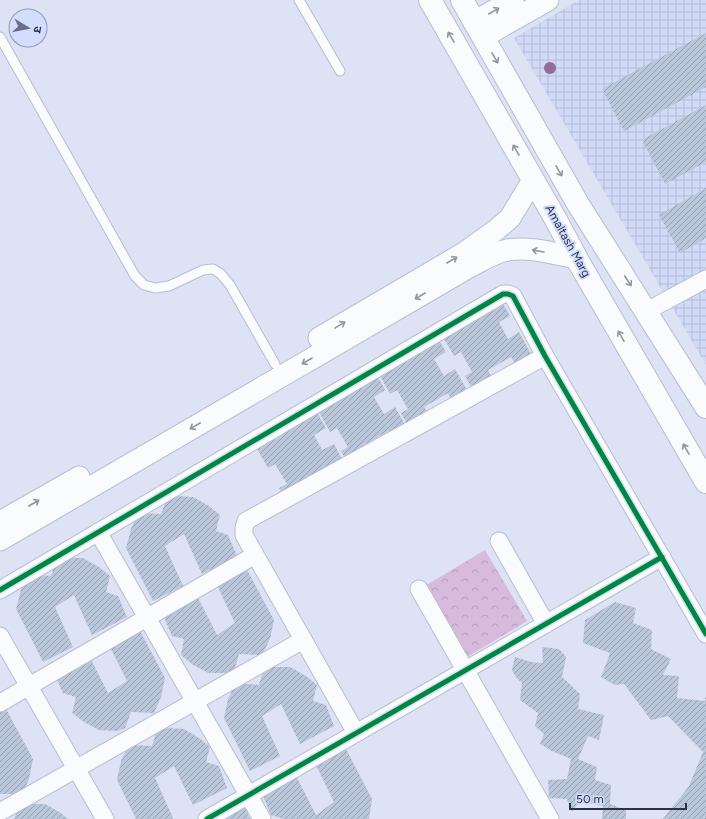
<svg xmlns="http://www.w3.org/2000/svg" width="706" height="819" font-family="Figtree,'Noto Sans Devanagari',sans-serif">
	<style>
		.industrial { fill: url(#industrial-grid) }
		.park { fill: url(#park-crowns) }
		.building { fill: url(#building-hatch) }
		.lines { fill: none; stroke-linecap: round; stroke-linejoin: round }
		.service-casing { stroke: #b8bdd0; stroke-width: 11 }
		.minor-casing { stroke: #b8bdd0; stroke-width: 19 }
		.tertiary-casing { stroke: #b8bdd0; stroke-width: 23 }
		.secondary-casing { stroke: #b8bdd0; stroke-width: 24 }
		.service { stroke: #fafbfd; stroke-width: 9 }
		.minor { stroke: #fafbfd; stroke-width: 17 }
		.tertiary { stroke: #fafbfd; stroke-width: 21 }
		.secondary { stroke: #fafbfd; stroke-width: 22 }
		.cycleway-casing { stroke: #d3ddfe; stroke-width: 8 }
		.cycleway { stroke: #00873e; stroke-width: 5 }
		.tree { fill: #946c9b }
		.oneway { stroke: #9296a2 }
		.labels { text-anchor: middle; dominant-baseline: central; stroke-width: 4; stroke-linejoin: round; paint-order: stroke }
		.street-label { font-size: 12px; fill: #2b3146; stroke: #d3ddfe }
	</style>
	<defs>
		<pattern id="industrial-grid" width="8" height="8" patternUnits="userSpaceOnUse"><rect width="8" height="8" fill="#d1daf6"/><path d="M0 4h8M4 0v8" fill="none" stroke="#b4bcd4"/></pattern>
		<pattern id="park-crowns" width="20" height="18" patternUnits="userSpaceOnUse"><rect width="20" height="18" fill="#d7badc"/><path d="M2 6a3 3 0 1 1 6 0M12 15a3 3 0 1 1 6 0" fill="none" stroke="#b9a0be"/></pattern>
		<pattern id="building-hatch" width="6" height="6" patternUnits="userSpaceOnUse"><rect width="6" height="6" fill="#bac6da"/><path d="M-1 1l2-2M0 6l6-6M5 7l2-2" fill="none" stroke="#97a1b3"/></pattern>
	</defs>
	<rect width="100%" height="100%" fill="#dde2f4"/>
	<path class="industrial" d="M579,0H706V365L514,38Z"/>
	<path class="park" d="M485,550L527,621L467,657L425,586Z"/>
	<g class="building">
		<path d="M706,33V87L624,131L602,89Z"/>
		<path d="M706,105V162L665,184L642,140Z"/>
		<path d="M706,188V238L680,253L659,215Z"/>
		<path d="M500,298L510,316L499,322L508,339L519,332L531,354L515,363L511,357L488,370L491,376L471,387L465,376L472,372L461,352L454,356L443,337Z"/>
		<path d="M436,335L446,352L434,359L444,376L455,369L467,390L451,399L448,393L424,407L428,413L407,424L401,413L408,409L397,390L390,394L379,374Z"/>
		<path d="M376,373L385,390L374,397L384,414L395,407L407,428L391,437L388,431L364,445L367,451L347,462L341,451L348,447L337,428L330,432L319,412L345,397L342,392Z"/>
		<path d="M315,409L326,428L314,435L322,450L334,444L345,465L286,499L279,488L287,484L275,464L268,468L257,449L284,434L280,428Z"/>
		<path d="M176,496L193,497L209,506L220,515L216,531L228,535L237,556L202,574L184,534L165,546L183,586L153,601L126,548L131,529L138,513L161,514L167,498Z"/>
		<path d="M66,558H83L99,567L110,576L106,592L118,596L127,617L92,635L74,595L55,607L73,647L43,662L16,609L21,590L28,574L51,576L57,560Z"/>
		<path d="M246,568L274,620L270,639L262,655L239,654L234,671L225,673H208L192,664L181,655L184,639L172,636L163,615L197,596L217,635L235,623L216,583Z"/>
		<path d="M615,602L636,608L633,623L652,630L651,649L671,659L663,675L679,676L677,698L705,701V697H706V819H663L689,786L703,752L668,716L651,720L624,684L615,685L601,677L610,653L583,643L585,620Z"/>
		<path d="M137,625L165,678L161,697L154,713L131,712L125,728L117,731L99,730L84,722L72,713L76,697L63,693L54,673L88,654L108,693L127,681L107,641Z"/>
		<path d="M542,647L559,649L566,657L562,677L580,694L578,709L604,715L599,740L588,736L578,759L597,767L595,780L611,785L610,804L626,810V819H602L603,806L580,801L572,812L567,799L549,798L548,780L567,779L571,759L552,751L540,744L544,734L535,726L538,713L520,700L522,683L516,677L512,670L515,657L531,662L543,663Z"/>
		<path d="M273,667H290L306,676L317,685L313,701L326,705L334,726L300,744L281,704L262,716L280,756L250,771L224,718L228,699L236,683L259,685L264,669Z"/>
		<path d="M5,707L33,759L29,779L22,794H0V709Z"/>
		<path d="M166,728L184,729L199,738L210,747L206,762L219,766L227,788L193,805L174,766L155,778L173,818L171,819H136L117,780L121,761L129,745L152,746L157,730Z"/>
		<path d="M345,747L372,799L369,819H284L271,815L262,794L296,776L316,815L334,802L315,763Z"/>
		<path d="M28,804H45L61,813L68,819H14L19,806Z"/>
		<path d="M243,804L250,819H215Z"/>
	</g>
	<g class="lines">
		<g class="service-casing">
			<g id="service">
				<path d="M299,0L340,71"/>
				<path d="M0,37L135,276L144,285L155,288L169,286L203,270L213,269L221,274L230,285L275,364"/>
			</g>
		</g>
		<g class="minor-casing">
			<g id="minor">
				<path d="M647,311L706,279"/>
				<path d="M98,532L262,819"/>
				<path d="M499,541L546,624"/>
				<path d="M419,589L550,819"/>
				<path d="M0,590L503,294H508L513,296L545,356L706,634"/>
				<path d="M0,636L105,819"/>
				<path d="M0,703L255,555"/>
				<path d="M356,733L244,535V528L246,521L545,356"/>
				<path d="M0,812L303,640"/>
				<path d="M207,819L662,557"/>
			</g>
		</g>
		<g class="tertiary-casing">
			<g id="tertiary">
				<path d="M474,22L513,0"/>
				<path d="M483,37L548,0"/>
				<path d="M319,338L464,253L496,230L510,218L533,180"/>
				<path d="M0,522L79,477"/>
				<path d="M0,540L471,266C483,260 495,252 508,250C529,246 556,254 576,258"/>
			</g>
		</g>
		<g class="secondary-casing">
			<g id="secondary">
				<path d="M430,0L555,218L578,261L706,482"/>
				<path d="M462,0L578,204L706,407"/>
			</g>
		</g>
		<use href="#service" class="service"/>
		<use href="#minor" class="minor"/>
		<use href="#tertiary" class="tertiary"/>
		<use href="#secondary" class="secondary"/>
		<g class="cycleway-casing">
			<g id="cycleway">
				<path d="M0,590L503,294H508L513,296L545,356L706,634"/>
				<path d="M207,819L662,557"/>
			</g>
		</g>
		<use href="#cycleway" class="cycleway"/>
	</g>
	<circle class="tree" cx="550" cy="68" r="6"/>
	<defs><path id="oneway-shaft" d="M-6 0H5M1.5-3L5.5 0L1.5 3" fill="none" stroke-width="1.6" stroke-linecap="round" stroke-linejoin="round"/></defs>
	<g class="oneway">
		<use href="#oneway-shaft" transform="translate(494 11) rotate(-30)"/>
		<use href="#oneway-shaft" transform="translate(451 37) rotate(-120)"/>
		<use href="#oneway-shaft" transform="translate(495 58) rotate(60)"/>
		<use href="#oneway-shaft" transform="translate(516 150) rotate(-120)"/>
		<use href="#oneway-shaft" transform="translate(559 171) rotate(60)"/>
		<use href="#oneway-shaft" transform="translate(538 251) rotate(-170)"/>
		<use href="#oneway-shaft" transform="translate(452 260) rotate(-30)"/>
		<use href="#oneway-shaft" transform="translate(628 281) rotate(57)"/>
		<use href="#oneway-shaft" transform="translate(420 296) rotate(150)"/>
		<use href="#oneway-shaft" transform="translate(340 325) rotate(-31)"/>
		<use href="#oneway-shaft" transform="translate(621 336) rotate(-120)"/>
		<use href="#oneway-shaft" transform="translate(307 361) rotate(150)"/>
		<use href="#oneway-shaft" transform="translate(195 426) rotate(150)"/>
		<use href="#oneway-shaft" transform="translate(686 449) rotate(-120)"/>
		<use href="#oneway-shaft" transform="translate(34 503) rotate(-30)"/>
	</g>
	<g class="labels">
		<g class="street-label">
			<text transform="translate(568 241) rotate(61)">Amaltash Marg</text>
		</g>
	</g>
	<g transform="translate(28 28) rotate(100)"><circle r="19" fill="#d3ddfe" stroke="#9098b4"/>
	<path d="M0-3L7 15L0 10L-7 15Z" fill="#696f83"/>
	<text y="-6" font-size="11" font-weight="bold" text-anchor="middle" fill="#2b3146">उ</text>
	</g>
	<path d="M570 803v6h116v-6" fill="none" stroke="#2b3146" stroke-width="2"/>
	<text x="576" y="803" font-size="12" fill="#2b3146" stroke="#d3ddfe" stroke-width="3" paint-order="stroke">50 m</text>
</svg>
